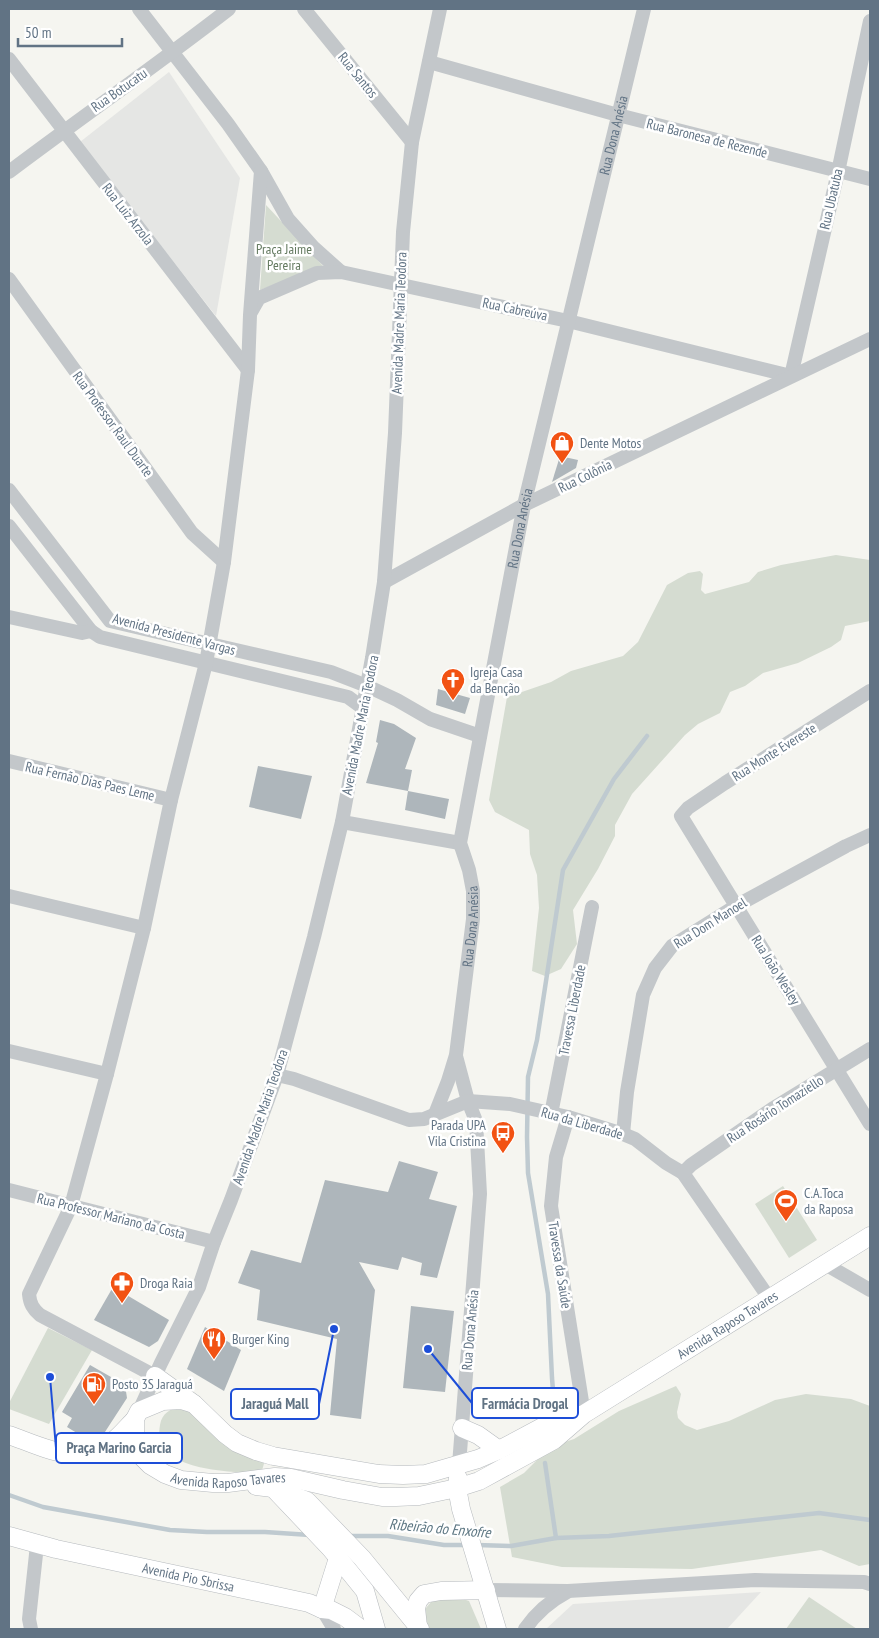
<svg xmlns="http://www.w3.org/2000/svg" width="879" height="1638" font-family="'PT Sans Narrow',sans-serif">
	<style>
		.built { fill: #e5e6e4 }
		.green { fill: #d5dcd1 }
		.lines { fill: none; stroke-linecap: round; stroke-linejoin: round }
		.stream { stroke: #bfcad0; stroke-width: 4.5 }
		.building { fill: #aeb6bb }
		.major-casing { stroke: #b6babe; stroke-width: 19 }
		.minor { stroke: #c3c7ca; stroke-width: 14 }
		.major { stroke: #fff; stroke-width: 18 }
		.labels { text-anchor: middle; dominant-baseline: central; stroke-width: 5; stroke-linejoin: round; paint-order: stroke }
		.street-label { font-size: 14px; fill: #617384; stroke: #fff }
		.park-label { font-size: 14px; fill: #647a60; stroke: #fff }
		.poi-label { font-size: 14px; fill: #617384; stroke: #fff; text-anchor: start }
		.water-label { font-size: 15px; font-style: italic; fill: #5c7682; stroke: #fff }
		.leader { fill: none; stroke: #1d4ed8; stroke-width: 2 }
		.callout-dot { fill: #1d4ed8; stroke: #fff; stroke-width: 2 }
		.callout { fill: #fff; stroke: #1d4ed8; stroke-width: 2 }
		.callout-label { font-size: 15px; text-anchor: middle; font-weight: bold; fill: #617384 }
	</style>
	<rect width="100%" height="100%" fill="#f5f5f0"/>
	<g class="built">
		<path d="M169,72L240,178L216,316L80,142Z"/>
		<path d="M761,1592L727,1629H546L573,1604Z"/>
	</g>
	<g class="green">
		<path d="M266,205L323,266L260,290Z"/>
		<path d="M836,555L870,560V621L845,626L841,640L831,647L798,663L763,673L745,686L730,692L720,713L698,724L685,735L632,794L615,825V836L598,869L573,910L577,944L561,969L545,976L532,971L539,908L537,875L530,854L529,830L495,812L489,800L507,697L551,682L571,671L623,656L638,642L667,585L688,573L700,571L703,574L701,590L705,594L749,582L758,572L781,565Z"/>
		<path d="M783,1186L817,1240L789,1258L755,1204Z"/>
		<path d="M48,1328L92,1350L49,1424L9,1409V1403Z"/>
		<path d="M676,1386L681,1394L677,1412L678,1418L685,1425L697,1430L729,1421L775,1400L806,1394L851,1399L870,1406V1564L859,1566L821,1550L692,1569L562,1567L512,1557L500,1487L524,1473L550,1447L574,1439L619,1411Z"/>
		<path d="M181,1406L265,1460L261,1474C232,1471 151,1473 160,1425C162,1413 170,1409 181,1406Z"/>
		<path d="M457,1597L469,1601L481,1629H428L425,1625V1609L432,1601Z"/>
		<path d="M809,1597L857,1629H786Z"/>
	</g>
	<g class="lines">
		<g class="stream">
			<path d="M554,1403L552,1378L548,1294L528,1173L527,1137L528,1077L537,1040L563,870L614,779L647,736"/>
			<path d="M545,1463L556,1538"/>
			<path d="M9,1495L43,1507L170,1530L207,1532H265L310,1535"/>
			<path d="M347,1536H388L444,1545H466"/>
			<path d="M477,1545L511,1546L556,1538L609,1536L819,1513L870,1520"/>
		</g>
	</g>
	<g class="building">
		<path d="M560,456L578,460L576,468L552,482Z"/>
		<path d="M438,689L470,698L465,714L436,705Z"/>
		<path d="M380,720L394,724L416,738L405,769L412,770L408,791L366,783L378,743L376,742Z"/>
		<path d="M258,766L312,776L301,819L249,807Z"/>
		<path d="M408,791L449,799L445,819L405,810Z"/>
		<path d="M399,1161L438,1172L429,1199L457,1206L437,1278L420,1275L422,1263L402,1257L398,1270L359,1262L375,1290L361,1419L330,1415L337,1339L257,1320L260,1290L238,1283L251,1250L301,1263L325,1180L388,1192Z"/>
		<path d="M113,1287L169,1320L158,1341L149,1347L94,1320Z"/>
		<path d="M411,1306L454,1311L445,1392L403,1388Z"/>
		<path d="M205,1327L241,1350L224,1391L187,1369Z"/>
		<path d="M90,1365L125,1385L127,1398L103,1435L90,1441L67,1427L72,1418L62,1412Z"/>
	</g>
	<g class="lines">
		<g class="major-casing">
			<g id="major">
				<path d="M155,1376L194,1404L225,1434L237,1443L256,1451L273,1456L379,1474L403,1475L426,1474L478,1459L499,1450L546,1425L579,1415"/>
				<path id="s2" d="M194,1404L181,1400L163,1401L139,1411L135,1419V1445L141,1456L150,1465L165,1474L181,1480L213,1483H228L275,1477L291,1478L343,1490L382,1497H396L419,1496L457,1488L479,1481L554,1440L584,1414L870,1236"/>
				<path d="M462,1428L478,1435L499,1450"/>
				<path d="M9,1435C45,1448 78,1467 113,1441C121,1435 128,1426 135,1419"/>
				<path d="M458,1478L457,1488L461,1509L497,1629"/>
				<path d="M256,1486L273,1488L307,1501L362,1558L420,1629"/>
				<path d="M275,1490L331,1549L365,1591L376,1629"/>
				<path id="s3" d="M9,1536L56,1549L309,1603L322,1609L331,1610L345,1617L361,1629"/>
				<path d="M322,1609L338,1558"/>
				<path d="M418,1627L416,1608L418,1601L424,1594L441,1591L486,1590"/>
			</g>
		</g>
		<g class="minor">
			<path d="M139,9L228,124L261,171L288,219L313,247L341,272"/>
			<path d="M304,9L412,142"/>
			<path d="M9,59L248,370"/>
			<path d="M429,62L618,115L870,179"/>
			<path d="M9,172C82,117 157,65 229,9"/>
			<path d="M9,279L192,533L224,562"/>
			<path d="M251,312L259,298L317,273L341,272L568,321L791,376L838,172L870,21"/>
			<path d="M9,490L110,621L331,672L367,686L397,700L430,719L480,736"/>
			<path d="M9,526L91,631L100,637L348,697L363,708"/>
			<path d="M384,582L524,505L870,339"/>
			<path d="M9,617L82,633L91,631"/>
			<path d="M870,691L725,783L688,808L681,816L870,1124"/>
			<path d="M9,761L171,800"/>
			<path d="M342,822L460,843"/>
			<path d="M9,896L144,928"/>
			<path d="M9,1051L107,1074"/>
			<path d="M456,1056L468,1101L476,1121L480,1194L459,1465"/>
			<path d="M277,1075L294,1079L409,1120L424,1119L468,1101L510,1104L568,1117L623,1134L635,1139L666,1163L683,1173L769,1298"/>
			<path id="s1" d="M435,1114L448,1081L456,1055L473,919V891L469,870L460,843L524,505L644,9"/>
			<path d="M551,1114L592,907"/>
			<path d="M568,1117L556,1157L551,1206L584,1414"/>
			<path d="M623,1134L627,1092L643,995L655,968L672,946L736,906L846,846L870,835"/>
			<path d="M683,1173L691,1165L772,1109L870,1049"/>
			<path d="M9,1190L214,1242"/>
			<path d="M825,1264L870,1290"/>
			<path d="M155,1376L40,1315C33,1309 30,1304 29,1294L71,1206L107,1074L144,928L171,800L206,663L224,562L248,370L250,315L261,171"/>
			<path d="M139,1411L161,1363L199,1287L214,1242L231,1200L277,1075L314,937L342,822L372,658L384,582L395,433L403,232L412,142L440,9"/>
			<path d="M486,1590L568,1591L755,1580L864,1582L870,1584"/>
			<path d="M322,1609L334,1629"/>
			<path d="M31,1629L29,1619L37,1545"/>
			<path d="M525,1629C536,1613 550,1601 567,1592"/>
		</g>
		<use href="#major" class="major"/>
	</g>
	<defs>
		<g id="shop-pin" transform="scale(1.25)"><path d="M0 17L-7.5 6A9.5 9.5 0 1 1 7.5 6Z" fill="#f25213" stroke="#fff"/><path d="M-5-2.5h2.3a2.7 3.5 0 0 1 5.4 0H5L5.5 6h-11ZM-1.5-2.5h3a1.5 2.3 0 0 0-3 0Z" fill="#fff"/></g>
		<g id="church-pin" transform="scale(1.25)"><path d="M0 17L-7.5 6A9.5 9.5 0 1 1 7.5 6Z" fill="#f25213" stroke="#fff"/><path d="M-1.2-6h2.4v3.5h3.3v2.4h-3.3V6h-2.4V-.1h-3.3v-2.4h3.3Z" fill="#fff"/></g>
		<g id="bus-pin" transform="scale(1.25)"><path d="M0 17L-7.5 6A9.5 9.5 0 1 1 7.5 6Z" fill="#f25213" stroke="#fff"/><path d="M-5-6H5V4H4V6H2V4H-2V6H-4V4H-5ZM-3.5-4V0h7V-4ZM-3.5 1.2v1.5H-2V1.2ZM2 1.2v1.5H3.5V1.2Z" fill="#fff"/></g>
		<g id="stadium-pin" transform="scale(1.25)"><path d="M0 17L-7.5 6A9.5 9.5 0 1 1 7.5 6Z" fill="#f25213" stroke="#fff"/><path d="M0-5a6.5 5 0 1 0 0 10a6.5 5 0 1 0 0-10ZM-3.5-1.8h7v3.6h-7Z" fill="#fff"/></g>
		<g id="pharmacy-pin" transform="scale(1.25)"><path d="M0 17L-7.5 6A9.5 9.5 0 1 1 7.5 6Z" fill="#f25213" stroke="#fff"/><path d="M-2-6h4v4h4v4h-4v4h-4v-4h-4v-4h4Z" fill="#fff"/></g>
		<g id="restaurant-pin" transform="scale(1.25)"><path d="M0 17L-7.5 6A9.5 9.5 0 1 1 7.5 6Z" fill="#f25213" stroke="#fff"/><path d="M-5-6h1v4h1v-4h1v4h1v-4h1v5L-1.5 .5V6h-2V.5L-5-1ZM5-6V6H3V1.5H1.5Q1.5-4 5-6Z" fill="#fff"/></g>
		<g id="fuel-pin" transform="scale(1.25)"><path d="M0 17L-7.5 6A9.5 9.5 0 1 1 7.5 6Z" fill="#f25213" stroke="#fff"/><path d="M-5.5-6h7V0h2V4h1.3V-2.5L3-4.5l.8-.8L6-3V5H2.5V1h-1V6h-7ZM-4.2-4.7v3.2H.2V-4.7Z" fill="#fff"/></g>
	</defs>
	<g fill-rule="evenodd">
		<use href="#shop-pin" x="562" y="443"/>
		<use href="#church-pin" x="453" y="680"/>
		<use href="#bus-pin" x="503" y="1133"/>
		<use href="#stadium-pin" x="786" y="1201"/>
		<use href="#pharmacy-pin" x="122" y="1283"/>
		<use href="#restaurant-pin" x="214" y="1339"/>
		<use href="#fuel-pin" x="94" y="1384"/>
	</g>
	<g class="labels">
		<g class="street-label">
			<text transform="translate(358 75) rotate(51)">Rua Santos</text>
			<text transform="translate(119 90) rotate(-35)">Rua Botucatu</text>
			<text stroke="none"><textPath href="#s1" startOffset="1002">Rua Dona Anésia</textPath></text>
			<text transform="translate(707 138) rotate(14)">Rua Baronesa de Rezende</text>
			<text transform="translate(831 199) rotate(-77)">Rua Ubatuba</text>
			<text transform="translate(128 214) rotate(52)">Rua Luiz Arzola</text>
			<text transform="translate(515 309) rotate(12)">Rua Cabreúva</text>
			<text transform="translate(399 323) rotate(-88)">Avenida Madre Maria Teodora</text>
			<text transform="translate(113 424) rotate(54)">Rua Professor Raul Duarte</text>
			<text transform="translate(585 476) rotate(-26)">Rua Colônia</text>
			<text stroke="none"><textPath href="#s1" startOffset="598">Rua Dona Anésia</textPath></text>
			<text transform="translate(174 634) rotate(15)">Avenida Presidente Vargas</text>
			<text transform="translate(360 725) rotate(-79)">Avenida Madre Maria Teodora</text>
			<text transform="translate(774 752) rotate(-32)">Rua Monte Evereste</text>
			<text transform="translate(90 781) rotate(13)">Rua Fernão Dias Paes Leme</text>
			<text transform="translate(710 923) rotate(-32)">Rua Dom Manoel</text>
			<text stroke="none"><textPath href="#s1" startOffset="192">Rua Dona Anésia</textPath></text>
			<text transform="translate(776 970) rotate(58)">Rua João Wesley</text>
			<text transform="translate(572 1010) rotate(-79)">Travessa Liberdade</text>
			<text transform="translate(775 1109) rotate(-33)">Rua Rosário Tomaziello</text>
			<text transform="translate(260 1117) rotate(-71)">Avenida Madre Maria Teodora</text>
			<text transform="translate(582 1123) rotate(16)">Rua da Liberdade</text>
			<text transform="translate(111 1216) rotate(14)">Rua Professor Mariano da Costa</text>
			<text transform="translate(560 1265) rotate(81)">Travessa da Saúde</text>
			<text stroke="none"><textPath href="#s2" startOffset="749">Avenida Raposo Tavares</textPath></text>
			<text transform="translate(470 1330) rotate(-85)">Rua Dona Anésia</text>
			<text stroke="none"><textPath href="#s2" startOffset="200">Avenida Raposo Tavares</textPath></text>
			<text stroke="none"><textPath href="#s3" startOffset="184">Avenida Pio Sbrissa</textPath></text>
		</g>
		<g class="park-label">
			<text x="284" y="249">Praça Jaime<tspan x="284" dy="16">Pereira</tspan></text>
		</g>
		<g class="poi-label">
			<text x="580" y="443">Dente Motos</text>
			<text x="470" y="672">Igreja Casa<tspan x="470" dy="16">da Benção</tspan></text>
			<text x="486" y="1125" text-anchor="end">Parada UPA<tspan x="486" dy="16">Vila Cristina</tspan></text>
			<text x="804" y="1193">C.A.Toca<tspan x="804" dy="16">da Raposa</tspan></text>
			<text x="140" y="1283">Droga Raia</text>
			<text x="232" y="1339">Burger King</text>
			<text x="112" y="1384">Posto 3S Jaraguá</text>
		</g>
		<g class="water-label">
			<text transform="translate(440 1528) rotate(5)">Ribeirão do Enxofre</text>
		</g>
	</g>
	<path class="leader" d="M428 1349L472 1403M334 1329L319 1404M50 1377L56 1448"/>
	<g class="callout-dot">
		<circle cx="428" cy="1349" r="5"/>
		<circle cx="334" cy="1329" r="5"/>
		<circle cx="50" cy="1377" r="5"/>
	</g>
	<g class="callout">
		<rect x="472" y="1388" width="106" height="30" rx="5"/>
		<rect x="231" y="1389" width="88" height="30" rx="5"/>
		<rect x="56" y="1433" width="126" height="30" rx="5"/>
	</g>
	<g class="callout-label">
		<text x="525" y="1409">Farmácia Drogal</text>
		<text x="275" y="1409">Jaraguá Mall</text>
		<text x="119" y="1453">Praça Marino Garcia</text>
	</g>
	<rect width="879" height="1638" fill="none" stroke="#617384" stroke-width="20"/>
	<path d="M18 38v8h104v-8" fill="none" stroke="#617384" stroke-width="2.5"/>
	<text x="25" y="38" font-size="15" fill="#617384" stroke="#ffffff" stroke-width="4" paint-order="stroke">50 m</text>
</svg>
